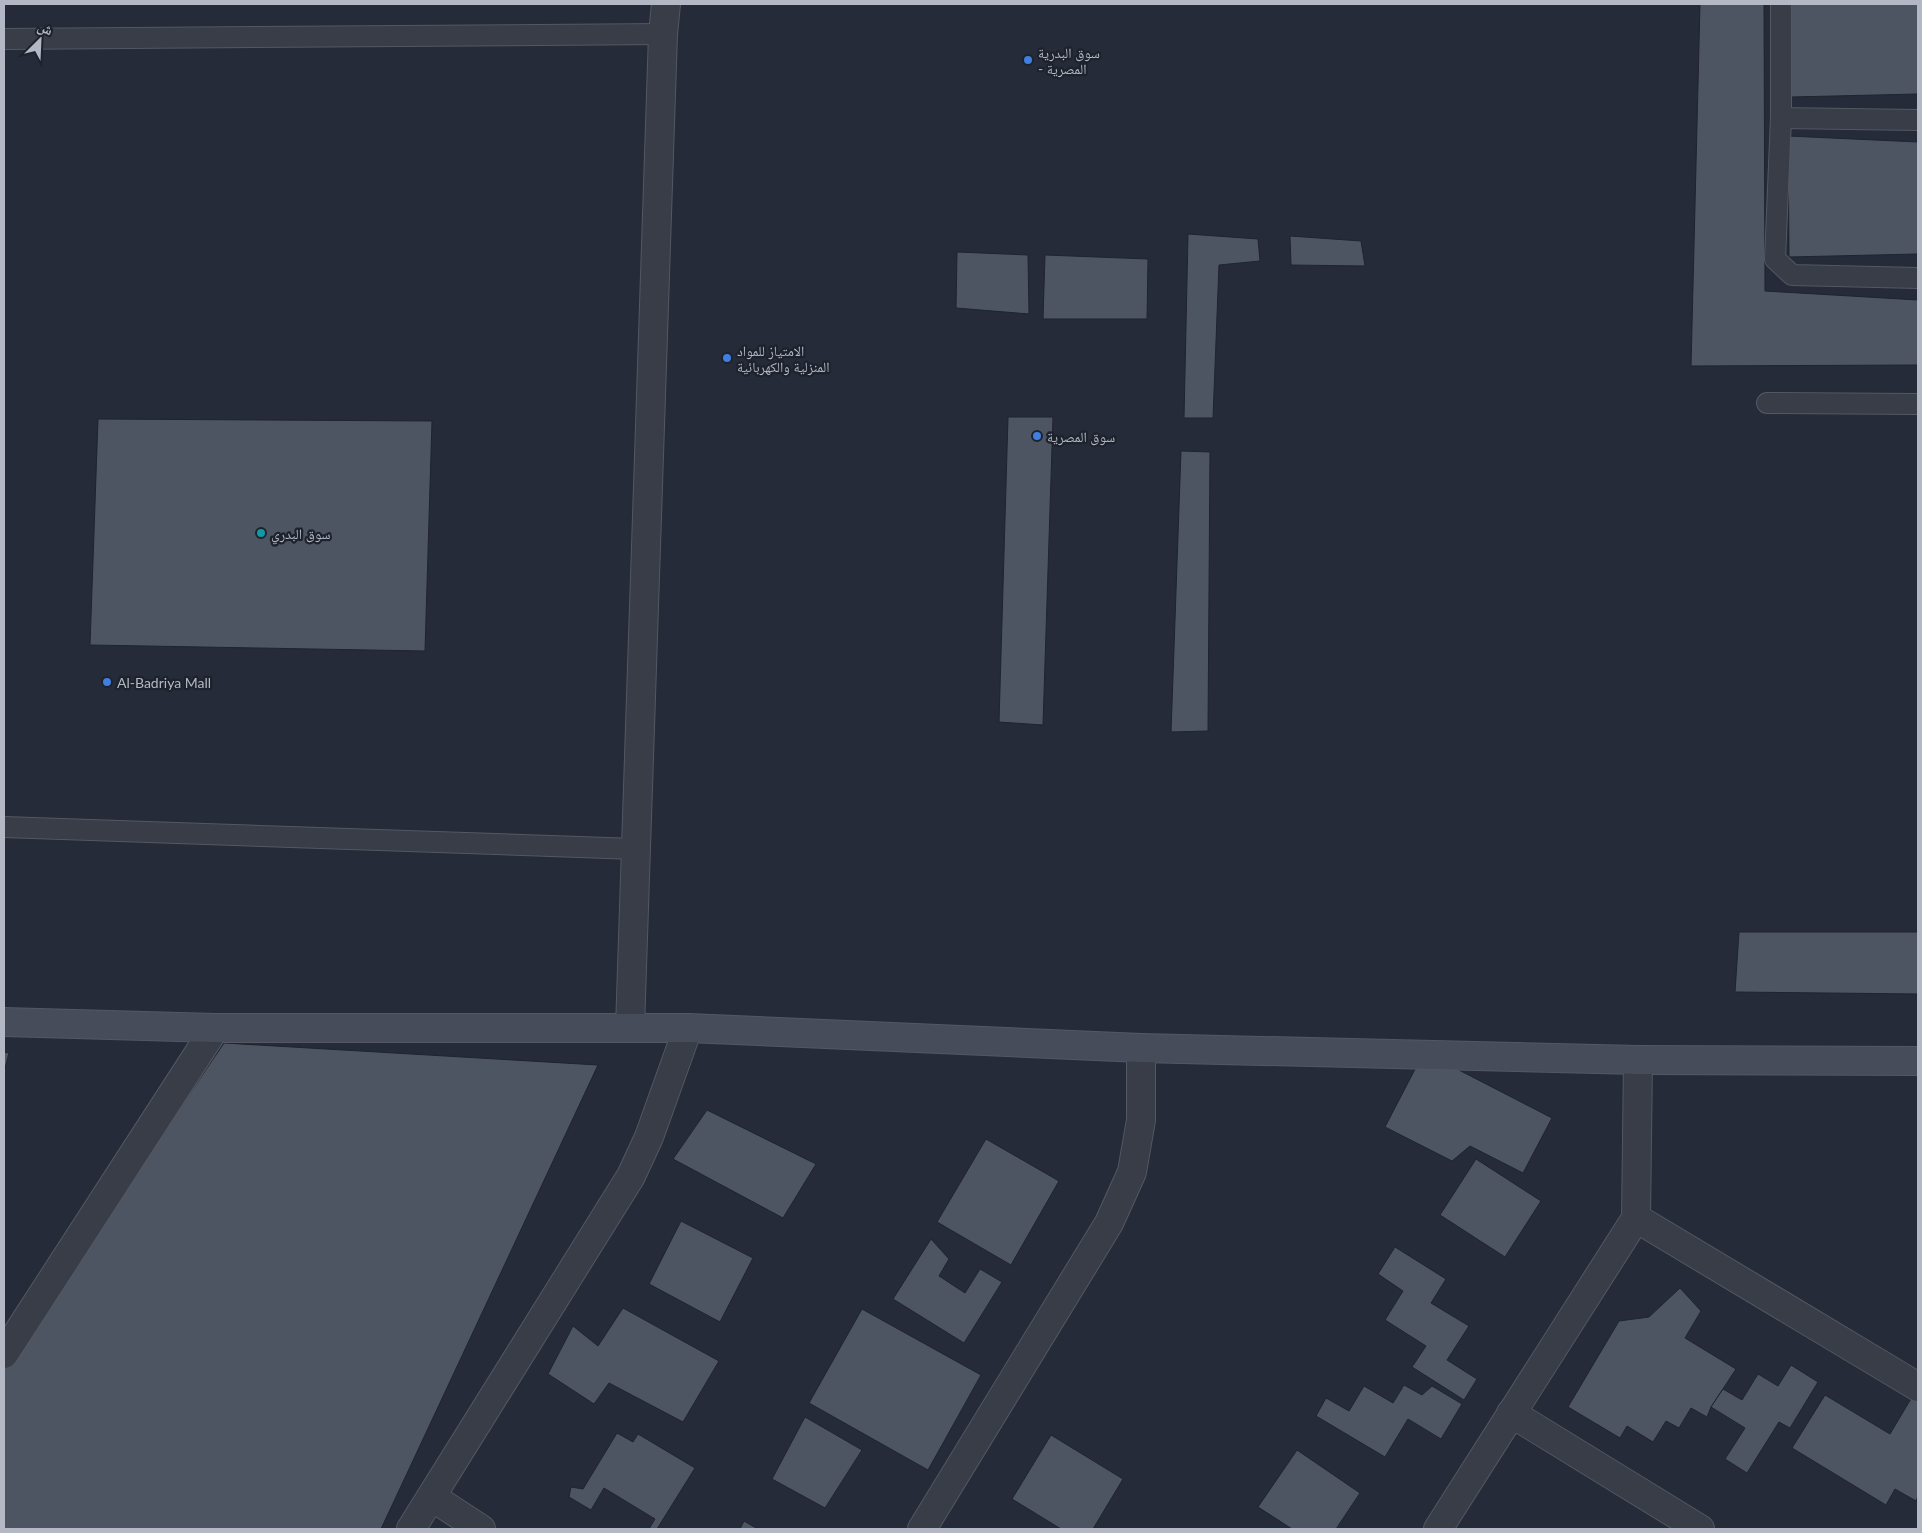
<svg xmlns="http://www.w3.org/2000/svg" width="1922" height="1533" font-family="Lato,'Noto Naskh Arabic',sans-serif">
	<style>
		.building { fill: #4d5563; stroke: #1f242f }
		.lines { fill: none; stroke-linecap: round; stroke-linejoin: round }
		.lane-casing { stroke: #535863; stroke-width: 22 }
		.street-casing { stroke: #535863; stroke-width: 30 }
		.secondary-casing { stroke: #535863; stroke-width: 30 }
		.lane { stroke: #383d48; stroke-width: 20 }
		.street { stroke: #383d48; stroke-width: 28 }
		.secondary { stroke: #474c5b; stroke-width: 28 }
		.shop-dot { fill: #3f7fe0; stroke: #1d222d; stroke-width: 2 }
		.culture-dot { fill: #0f9aa8; stroke: #1d222d; stroke-width: 2 }
		.labels { text-anchor: middle; dominant-baseline: central; stroke-width: 4.5; stroke-linejoin: round; paint-order: stroke }
		.poi-label { font-size: 14px; fill: #b3b8c4; stroke: #1d222d; text-anchor: start }
	</style>
	<rect width="100%" height="100%" fill="#252b38"/>
	<g class="building">
		<path d="M1700,4H1764L1765,291L1918,300V365L1691,366Z"/>
		<path d="M1791,4H1918V94L1791,97Z"/>
		<path d="M1788,136L1918,142V254L1789,257Z"/>
		<path d="M1188,234L1258,239L1260,261L1219,265L1213,418H1184Z"/>
		<path d="M1290,236L1361,241L1365,266L1291,265Z"/>
		<path d="M957,252L1028,255L1029,314L956,308Z"/>
		<path d="M1045,255L1148,259L1147,319H1043Z"/>
		<path d="M1008,417H1053L1043,725L999,722Z"/>
		<path d="M98,419L432,421L425,651L90,645Z"/>
		<path d="M1181,451L1210,452L1208,731L1171,732Z"/>
		<path d="M1739,932H1918V994L1735,992Z"/>
		<path d="M224,1043L598,1065L381,1529H4V1369Z"/>
		<path d="M4,1052L9,1053L4,1072Z"/>
		<path d="M1424,1052L1552,1118L1523,1173L1470,1146L1452,1161L1385,1127Z"/>
		<path d="M707,1110L816,1164L783,1218L673,1159Z"/>
		<path d="M986,1139L1059,1181L1011,1265L937,1222Z"/>
		<path d="M1476,1159L1541,1201L1505,1257L1440,1215Z"/>
		<path d="M681,1221L753,1258L720,1322L649,1284Z"/>
		<path d="M931,1239L949,1259L939,1276L965,1293L980,1269L1002,1282L964,1343L893,1299Z"/>
		<path d="M1395,1247L1446,1279L1431,1303L1469,1326L1447,1360L1477,1379L1464,1400L1412,1367L1426,1346L1385,1320L1403,1291L1378,1274Z"/>
		<path d="M1680,1288L1701,1311L1685,1338L1736,1369L1711,1407L1707,1417L1691,1408L1679,1428L1666,1421L1653,1442L1627,1426L1620,1438L1568,1407L1619,1321L1649,1317Z"/>
		<path d="M623,1308L719,1361L683,1422L609,1383L594,1404L548,1374L573,1326L598,1346Z"/>
		<path d="M862,1309L981,1375L928,1470L809,1403Z"/>
		<path d="M1791,1365L1818,1382L1790,1428L1779,1422L1747,1473L1725,1459L1745,1428L1711,1407L1723,1389L1742,1400L1758,1374L1778,1386Z"/>
		<path d="M1404,1385L1422,1395L1432,1386L1462,1404L1441,1439L1408,1419L1385,1457L1316,1416L1326,1398L1349,1411L1364,1386L1393,1403Z"/>
		<path d="M1825,1395L1890,1434L1912,1397L1918,1401V1496L1916,1501L1895,1489L1886,1505L1792,1448Z"/>
		<path d="M805,1417L862,1450L825,1508L772,1479Z"/>
		<path d="M617,1433L633,1442L638,1434L695,1468L657,1529H649L655,1519L604,1488L591,1510L569,1497L571,1487L583,1489Z"/>
		<path d="M1051,1435L1123,1479L1093,1529H1061L1012,1499Z"/>
		<path d="M1297,1450L1360,1493L1336,1529H1292L1258,1507Z"/>
		<path d="M744,1521L758,1529H740Z"/>
	</g>
	<g class="lines">
		<g class="lane-casing">
			<g id="lane">
				<path d="M1781,4V118L1775,259L1792,275L1918,278"/>
				<path d="M4,39L663,34"/>
				<path d="M1781,118L1918,120"/>
				<path d="M1767,403L1918,404"/>
				<path d="M4,827L636,849"/>
			</g>
		</g>
		<g class="street-casing">
			<g id="street">
				<path d="M630,1028L663,34L666,4"/>
				<path d="M1636,1218L1918,1387"/>
				<path d="M4,1354L215,1028"/>
				<path d="M1511,1413L1700,1529"/>
				<path d="M432,1497L481,1529"/>
				<path d="M411,1529L631,1176L649,1137L688,1028"/>
				<path d="M922,1529L1109,1223L1132,1172L1141,1120V1048"/>
				<path d="M1438,1529L1636,1218L1638,1060"/>
			</g>
		</g>
		<g class="secondary-casing">
			<path id="secondary" d="M4,1022L215,1028H688L1141,1048L1638,1060L1918,1061"/>
		</g>
		<use href="#lane" class="lane"/>
		<use href="#street" class="street"/>
		<use href="#secondary" class="secondary"/>
	</g>
	<g class="shop-dot">
		<circle cx="1028" cy="60" r="5"/>
		<circle cx="727" cy="358" r="5"/>
		<circle cx="1037" cy="436" r="5"/>
		<circle cx="107" cy="682" r="5"/>
	</g>
	<circle class="culture-dot" cx="261" cy="533" r="5"/>
	<g class="labels">
		<g class="poi-label">
			<text x="1038" y="52">سوق البدرية<tspan x="1038" dy="16">- المصرية</tspan></text>
			<text x="737" y="350">الامتياز للمواد<tspan x="737" dy="16">المنزلية والكهربائية</tspan></text>
			<text x="1047" y="436">سوق المصرية</text>
			<text x="271" y="533">سوق البدري</text>
			<text x="117" y="682">Al-Badriya Mall</text>
		</g>
	</g>
	<rect width="1922" height="1533" fill="none" stroke="#b3b8c4" stroke-width="10"/>
	<g transform="translate(40 40) rotate(24)" stroke="#1d222d" stroke-width="4" paint-order="stroke">
	<path d="M0-4L9 19L0 12L-9 19Z" fill="#b3b8c4"/>
	<text y="-8" font-size="14" font-weight="bold" text-anchor="middle" fill="#b3b8c4">ش</text>
	</g>
</svg>
